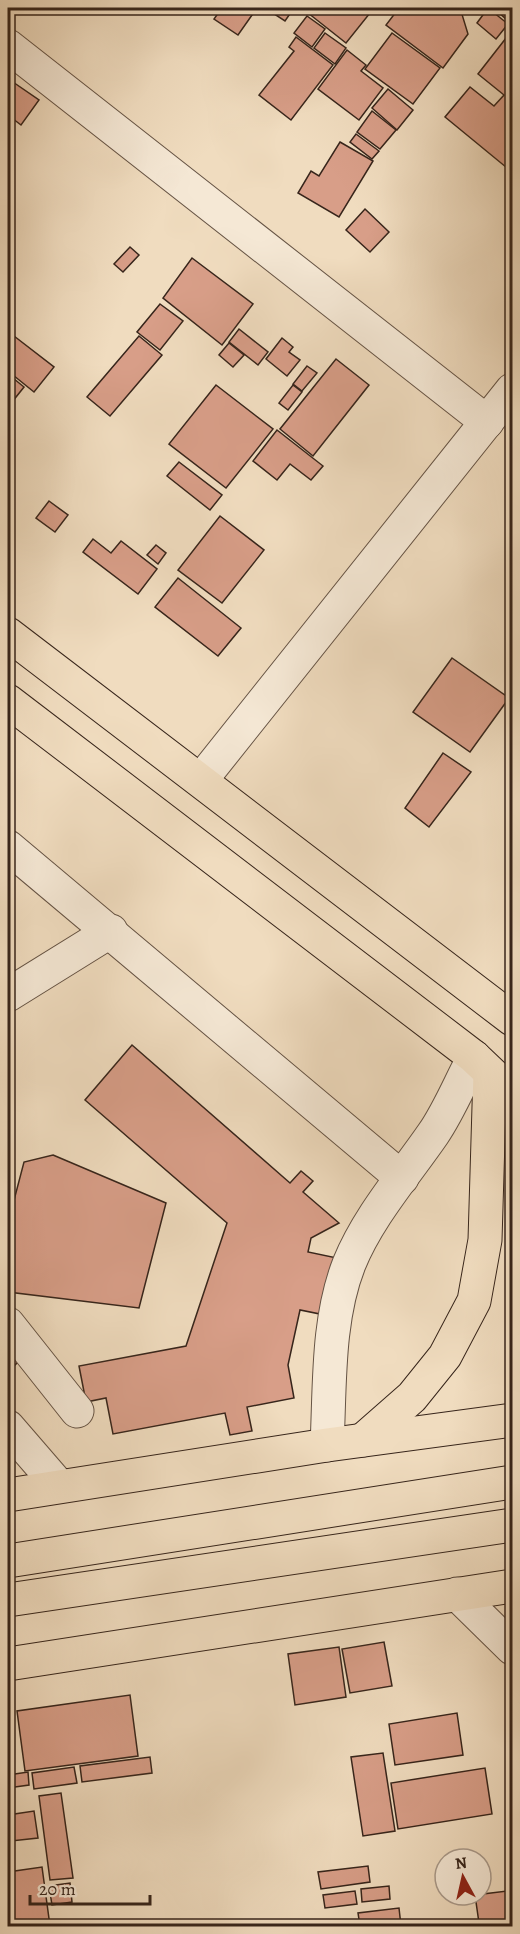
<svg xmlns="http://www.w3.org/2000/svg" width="520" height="1934" font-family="Alegreya,serif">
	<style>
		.building { fill: #d89e88; stroke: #37251b; stroke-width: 1.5 }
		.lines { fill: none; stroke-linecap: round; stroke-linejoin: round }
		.minor-casing { stroke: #655344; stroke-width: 35 }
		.major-casing { stroke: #37251b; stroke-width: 35 }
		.highway-casing { stroke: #37251b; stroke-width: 35 }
		.minor { stroke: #f5e8d5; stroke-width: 33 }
		.major { stroke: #f0dcbf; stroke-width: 33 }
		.highway { stroke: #f0dcbf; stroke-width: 33 }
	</style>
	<rect width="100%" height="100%" fill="#f0dcbf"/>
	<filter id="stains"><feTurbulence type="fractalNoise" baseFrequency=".00333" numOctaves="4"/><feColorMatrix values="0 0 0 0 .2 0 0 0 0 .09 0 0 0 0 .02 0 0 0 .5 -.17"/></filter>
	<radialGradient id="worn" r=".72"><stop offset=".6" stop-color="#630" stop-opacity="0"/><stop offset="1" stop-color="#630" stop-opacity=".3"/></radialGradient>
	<g class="building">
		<path d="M212,8H257L238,35L214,19L219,12Z"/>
		<path d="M265,8H294L285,21Z"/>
		<path d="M312,8H374L346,43L308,13Z"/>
		<path d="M399,8H431L434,10L450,8L461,11L468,34L443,68L386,25Z"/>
		<path d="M488,8L508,24L496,39L477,23Z"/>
		<path d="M493,8H512V24Z"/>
		<path d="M307,16L325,29L312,47L294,33Z"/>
		<path d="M325,33L346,48L335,64L314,48Z"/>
		<path d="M392,33L440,68L413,104L365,69Z"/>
		<path d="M510,33L512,34V172L445,117L470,87L494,106L504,95L478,74Z"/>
		<path d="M296,37L333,65L291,120L259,95L294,51L289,47Z"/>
		<path d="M347,50L366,65L361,71L383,88L359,120L318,89Z"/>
		<path d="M10,80L39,100L21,125L8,115V84Z"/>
		<path d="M388,89L413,110L397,130L372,108Z"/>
		<path d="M372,111L396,130L380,149L357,132Z"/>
		<path d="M356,134L379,151L372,159L350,142Z"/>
		<path d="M340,142L373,161L339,217L298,193L311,171L319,176Z"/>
		<path d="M365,209L389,232L370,252L346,230Z"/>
		<path d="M130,247L139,255L123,272L114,264Z"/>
		<path d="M192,258L253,304L222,345L163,298Z"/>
		<path d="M160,304L183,321L160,350L137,332Z"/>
		<path d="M239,329L268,352L258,365L229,342Z"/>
		<path d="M14,336L54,367L34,392L8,371V344Z"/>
		<path d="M139,336L162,355L110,416L87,397Z"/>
		<path d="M282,338L293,347L289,352L300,360L287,376L266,359Z"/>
		<path d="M229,343L244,355L233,367L219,355Z"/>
		<path d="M336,359L369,385L313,456L280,429Z"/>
		<path d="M307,366L317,373L302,391L293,384Z"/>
		<path d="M8,374L24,387L8,407Z"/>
		<path d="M216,385L273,429L226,488L169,444Z"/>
		<path d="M293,385L302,392L288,410L279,403Z"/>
		<path d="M277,430L323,466L311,480L290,464L277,480L253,461Z"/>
		<path d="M179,462L222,495L210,510L167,476Z"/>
		<path d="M49,501L68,515L55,532L36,518Z"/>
		<path d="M220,516L264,550L222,603L178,570Z"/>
		<path d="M93,539L111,553L121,541L157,569L138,594L83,552Z"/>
		<path d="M156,545L166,553L158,564L147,555Z"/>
		<path d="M178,578L241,628L218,656L155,607Z"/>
		<path d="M452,658L509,698L470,752L413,712Z"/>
		<path d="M443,753L471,772L429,827L405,808Z"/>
		<path d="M132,1045L290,1183L301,1171L313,1181L303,1192L339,1223L311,1238L308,1252L337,1258L325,1315L300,1310L288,1365L294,1398L247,1407L252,1431L230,1435L225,1413L113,1434L106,1398L86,1402L79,1366L186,1346L227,1223L85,1100Z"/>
		<path d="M53,1155L166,1203L139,1308L8,1292V1223L24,1162Z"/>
		<path d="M8,1348L20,1360L8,1372Z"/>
		<path d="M384,1642L392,1686L350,1693L342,1649Z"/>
		<path d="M339,1647L346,1697L295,1705L288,1654Z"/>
		<path d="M130,1695L138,1756L25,1771L17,1711Z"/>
		<path d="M457,1713L463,1755L395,1765L389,1724Z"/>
		<path d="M383,1753L395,1831L363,1836L351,1757Z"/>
		<path d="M150,1757L152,1773L82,1782L80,1766Z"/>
		<path d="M74,1767L77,1783L34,1789L32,1773Z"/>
		<path d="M485,1768L492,1814L398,1829L391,1783Z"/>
		<path d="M28,1772L29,1785L8,1788V1775Z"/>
		<path d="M61,1793L73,1878L50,1880L39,1796Z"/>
		<path d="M34,1811L38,1838L11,1841L8,1815Z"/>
		<path d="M368,1866L370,1882L321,1889L318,1872Z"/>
		<path d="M42,1867L50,1926H13L8,1904V1872Z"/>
		<path d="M70,1883L72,1902L52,1905L49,1886Z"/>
		<path d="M389,1886L390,1899L362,1902L361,1889Z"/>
		<path d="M355,1891L357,1904L325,1908L323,1895Z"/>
		<path d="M507,1891L510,1919L479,1923L475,1895Z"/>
		<path d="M399,1908L401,1926H360L358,1913Z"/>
	</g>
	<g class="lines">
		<g class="minor-casing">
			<g id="minor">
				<path d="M8,46L487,422"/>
				<path d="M201,780L512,390"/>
				<path d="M8,847L402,1178"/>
				<path d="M8,995L111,931"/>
				<path d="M8,1324L77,1411"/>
				<path d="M8,1427L59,1486"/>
				<path d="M327,1445C330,1386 327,1320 349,1264C368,1217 404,1176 433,1134C449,1111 460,1083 474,1057"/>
				<path d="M457,1594L512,1648"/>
			</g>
		</g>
		<g class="major-casing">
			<g id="major">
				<path d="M8,1495L327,1445L512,1420"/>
				<path d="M8,1561L512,1482"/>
				<path d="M8,1600L512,1525"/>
				<path d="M8,1664L512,1586"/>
			</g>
		</g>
		<g class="highway-casing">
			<g id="highway">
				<path d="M8,634L512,1019"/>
				<path d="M8,701L474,1057L512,1093"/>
				<path d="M363,1440L412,1397L445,1356L474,1301L485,1240L490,1073"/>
			</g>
		</g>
		<use href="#minor" class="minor"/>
		<use href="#major" class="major"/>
		<use href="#highway" class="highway"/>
	</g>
	<rect width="520" height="1934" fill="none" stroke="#f0dcbf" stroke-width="30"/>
	<rect x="9" y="9" width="502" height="1916" fill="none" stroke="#37251b" stroke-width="3"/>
	<rect x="15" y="15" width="490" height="1904" fill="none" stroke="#37251b" stroke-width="1.5"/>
	<g transform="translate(463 1877) rotate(352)"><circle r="28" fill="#f5e8d5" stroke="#a99a8b" stroke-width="1.5"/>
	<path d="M0-4.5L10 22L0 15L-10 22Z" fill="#8f2418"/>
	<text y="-9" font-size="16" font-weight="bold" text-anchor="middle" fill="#37251b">N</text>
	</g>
	<path d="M30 1895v9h120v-9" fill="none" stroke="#37251b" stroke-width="3"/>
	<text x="39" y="1895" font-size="18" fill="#37251b" stroke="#f5e8d5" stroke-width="4.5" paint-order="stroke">20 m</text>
	<rect width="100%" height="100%" filter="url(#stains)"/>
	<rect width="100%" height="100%" fill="url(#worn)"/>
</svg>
